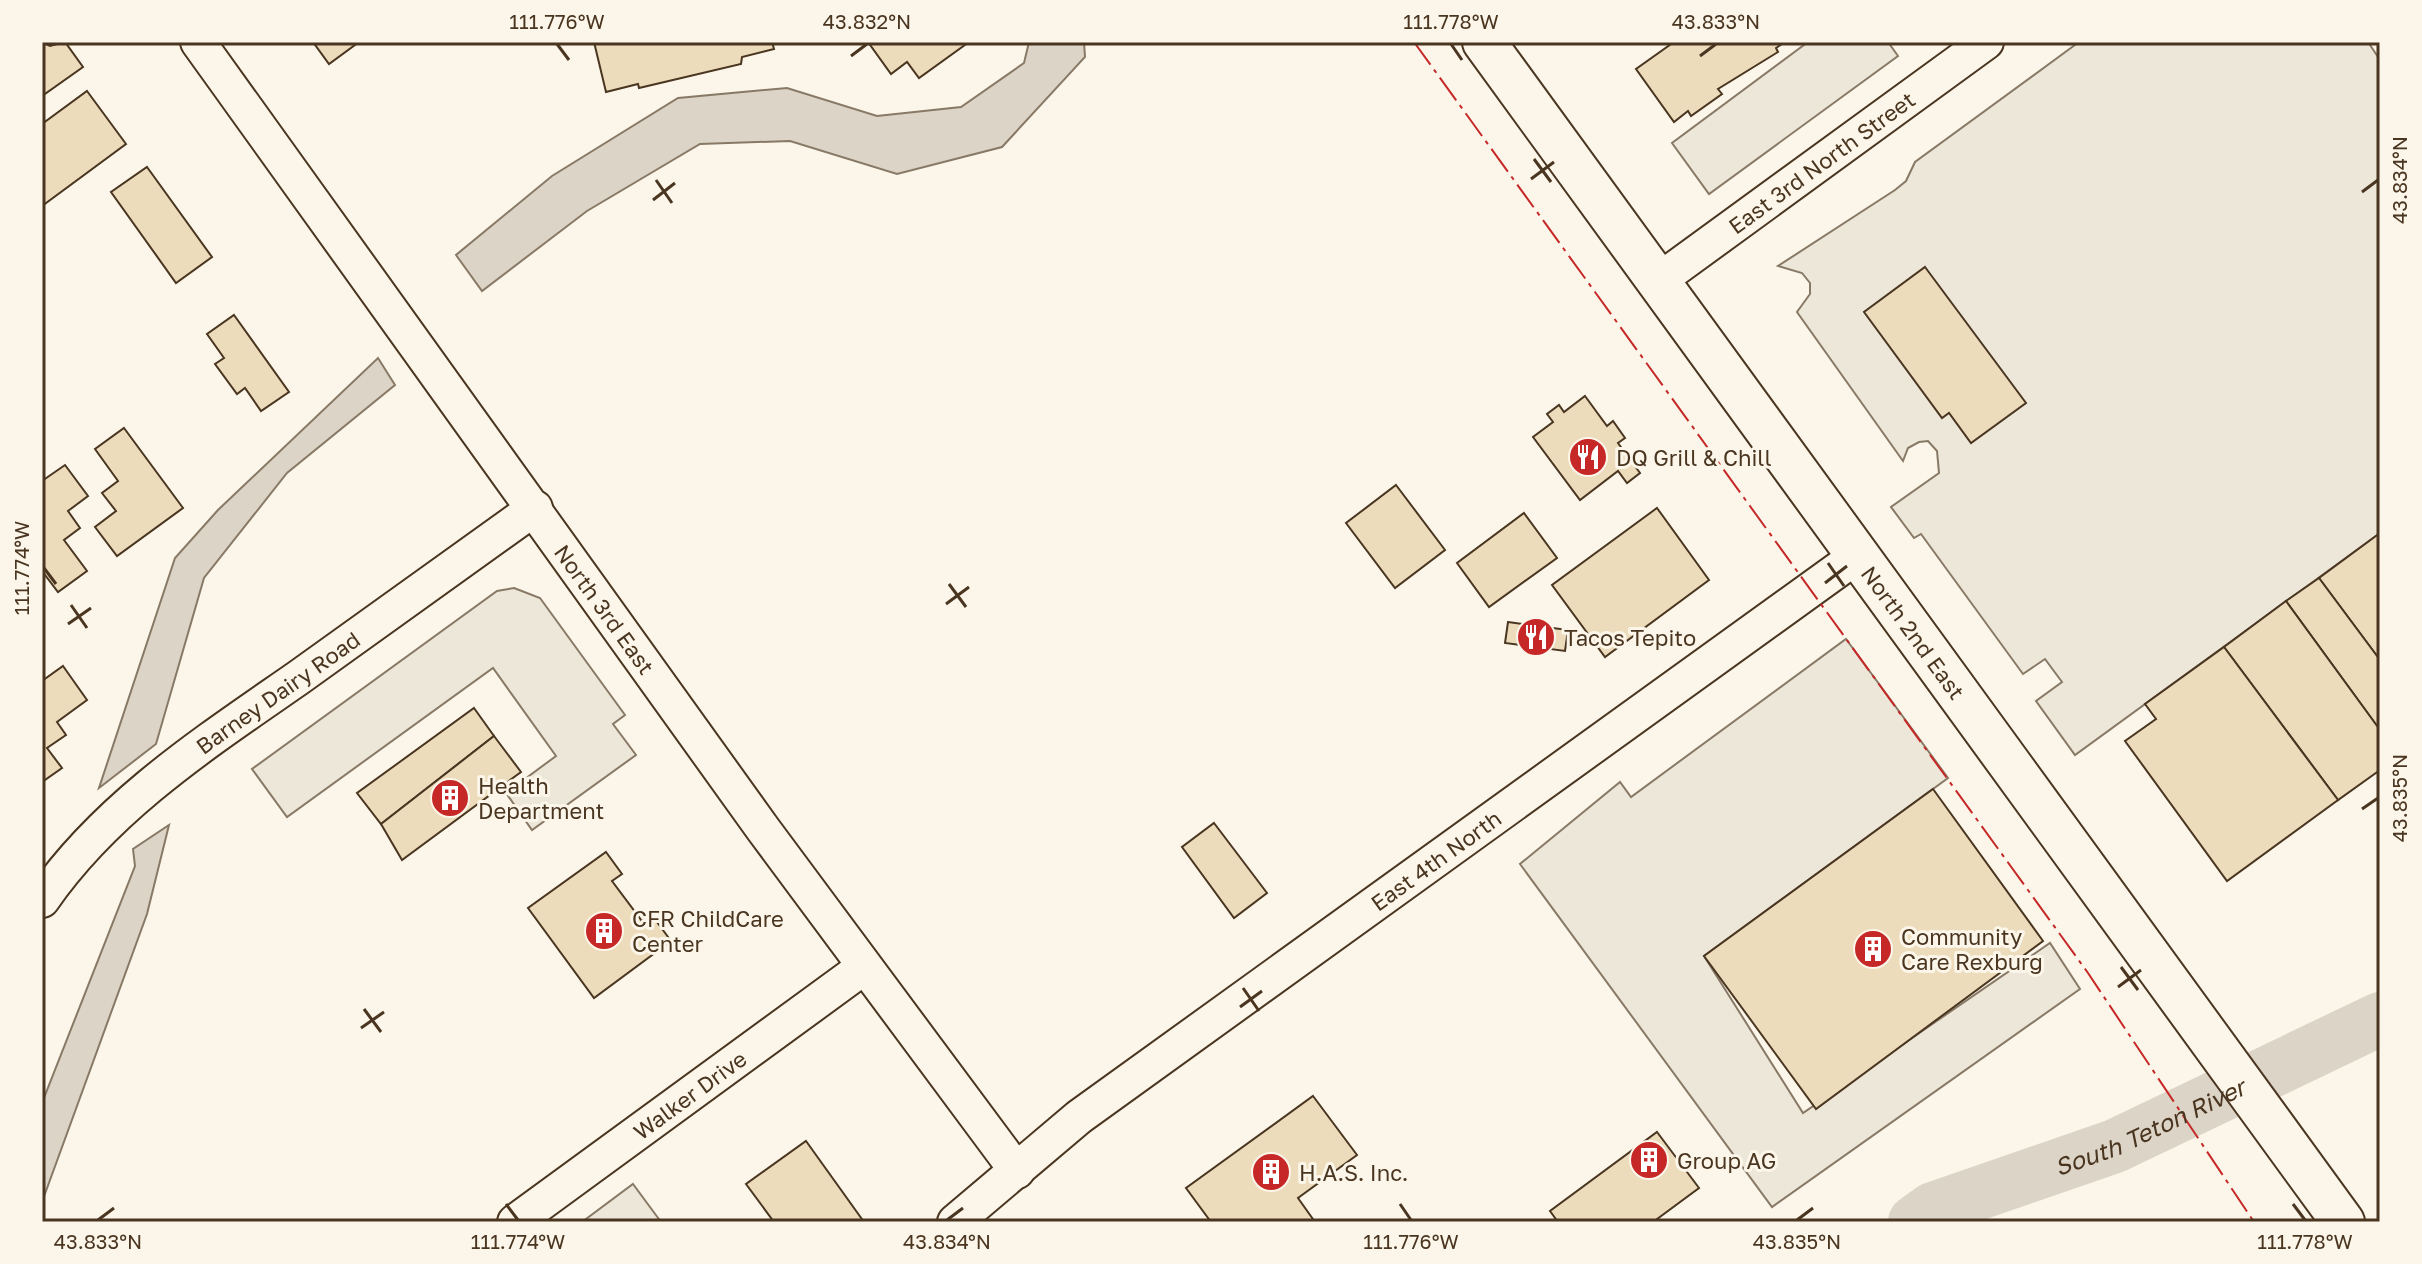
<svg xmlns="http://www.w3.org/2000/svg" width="2422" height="1264" font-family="'Golos Text',sans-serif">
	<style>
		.parking { fill: #ede7d9; stroke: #887966; stroke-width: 2 }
		.water { fill: #dcd4c6; stroke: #887966; stroke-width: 2 }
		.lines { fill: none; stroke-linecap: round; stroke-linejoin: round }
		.river { stroke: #dcd4c6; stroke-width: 54 }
		.building { fill: #ecdcbc; stroke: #4a3520; stroke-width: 2 }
		.minor-casing { stroke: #4a3520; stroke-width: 38 }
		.major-casing { stroke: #4a3520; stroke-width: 46 }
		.minor { stroke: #fbf6e9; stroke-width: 34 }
		.major { stroke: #fbf6e9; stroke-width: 42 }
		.power { stroke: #c62828; stroke-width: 2; stroke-dasharray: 28 6 4 6; stroke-linecap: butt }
		.ticks { fill: none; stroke: #4a3520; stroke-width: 3 }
		.labels { text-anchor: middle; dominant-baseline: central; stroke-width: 6; stroke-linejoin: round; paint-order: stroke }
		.street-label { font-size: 22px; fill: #4a3520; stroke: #fbf6e9 }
		.poi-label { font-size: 22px; fill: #4a3520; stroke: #fbf6e9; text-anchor: start }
		.water-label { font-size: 24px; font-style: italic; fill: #4a3520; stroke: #fbf6e9 }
		.neatline { fill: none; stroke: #4a3520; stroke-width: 3 }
		.ticks-label { font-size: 20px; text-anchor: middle; fill: #4a3520 }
	</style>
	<rect width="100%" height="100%" fill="#fbf6e9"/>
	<g class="parking">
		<path d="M1808,42H1888L1898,56L1709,194L1672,143Z"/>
		<path d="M2079,42H2368L2380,60V533L2075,755L2036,701L2062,682L2045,659L2023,674L1921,534L1914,538L1891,507L1939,473L1937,451L1928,441L1919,442L1908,448L1903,461L1797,312L1810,294V283L1802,273L1778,266L1895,190L1906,181L1915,162Z"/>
		<path d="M514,588L540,598L625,715L613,724L636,755L532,830L506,793L556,756L493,668L287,817L252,769L497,591Z"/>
		<path d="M1846,639L1948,778L1704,956L1803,1113L2050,943L2080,989L1772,1207L1520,864L1620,782L1631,797Z"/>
		<path d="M633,1184L661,1222H582Z"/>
	</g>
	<g class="water">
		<path d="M1029,42H1084L1085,57L1002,147L897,174L790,141L700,144L587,211L482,291L456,255L552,176L678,98L787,88L877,116L961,107L1024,63Z"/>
		<path d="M378,358L395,385L287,473L204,578L156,744L99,788L175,558L218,510Z"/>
		<path d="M169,825L147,914L42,1202V1103L135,866L133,849Z"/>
	</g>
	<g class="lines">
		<path class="river" id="s1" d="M1915,1222L1933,1209L2115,1146L2380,1019"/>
	</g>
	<g class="building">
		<path d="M42,42L50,46L65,42L83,67L42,96Z"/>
		<path d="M313,42H359L329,64Z"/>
		<path d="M594,42H772L774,49L742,57L741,64L639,88L638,84L606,92Z"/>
		<path d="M868,42H969L919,78L907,62L891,74Z"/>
		<path d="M1674,42H1785L1776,48L1778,52L1718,89L1722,94L1691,116L1688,111L1674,122L1636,69Z"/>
		<path d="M87,91L126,144L42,206V124Z"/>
		<path d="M147,167L212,257L176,283L111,192Z"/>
		<path d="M1925,267L2026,403L1971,443L1949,413L1942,418L1864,312Z"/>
		<path d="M234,315L289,392L261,411L245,388L237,394L215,364L224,358L207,334Z"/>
		<path d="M1585,396L1607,426L1613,421L1625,438L1618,443L1640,473L1627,483L1618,471L1580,500L1533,437L1553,422L1547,414L1559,405L1564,412Z"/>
		<path d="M124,428L183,508L117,556L95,527L116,511L102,493L118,481L95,449Z"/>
		<path d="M65,465L88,496L68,511L80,528L64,540L87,571L58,592L42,571V481Z"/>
		<path d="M1396,485L1445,550L1395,588L1346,523Z"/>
		<path d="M1657,508L1709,580L1605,657L1552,585Z"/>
		<path d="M1524,513L1557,558L1489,607L1457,563Z"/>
		<path d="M2380,533V660L2319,578Z"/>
		<path d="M2319,578L2380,660V730L2286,601Z"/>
		<path d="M2286,601L2380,730V770L2338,800L2224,647Z"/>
		<path d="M1508,622L1568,630L1565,651L1505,643Z"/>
		<path d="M2224,647L2338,800L2227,881L2125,741L2156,719L2145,704Z"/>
		<path d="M63,666L87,700L57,722L66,735L47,748L62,768L42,782V681Z"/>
		<path d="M474,708L494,736L381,824L357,793Z"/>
		<path d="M494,736L521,772L402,860L381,824Z"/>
		<path d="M1933,789L2043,941L1816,1109L1704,956Z"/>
		<path d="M1214,823L1267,893L1234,918L1182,847Z"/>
		<path d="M606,852L622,874L612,881L642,921L651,914L671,941L594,998L528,908Z"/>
		<path d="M1313,1096L1357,1155L1298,1198L1315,1222H1211L1186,1188Z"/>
		<path d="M1657,1132L1699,1188L1653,1222H1558L1550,1211Z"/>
		<path d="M806,1141L864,1222H774L746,1184Z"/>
	</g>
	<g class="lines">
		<g class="minor-casing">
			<g id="minor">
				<path id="s2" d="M198,42L763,829L1017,1171"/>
				<path id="s3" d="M1658,281L1986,42"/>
				<path id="s4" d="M42,900C107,806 206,742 298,678C377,622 456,565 535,508"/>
				<path id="s5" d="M515,1222L864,967"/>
				<path id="s6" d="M955,1222L1079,1117L1857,556"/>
			</g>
		</g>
		<g class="major-casing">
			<g id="major">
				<path id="s7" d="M1484,42L2343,1222"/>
			</g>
		</g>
		<use href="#minor" class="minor"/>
		<use href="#major" class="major"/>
		<path class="power" d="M1414,42L2088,973L2254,1222"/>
	</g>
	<path class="ticks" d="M557,44L569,60M1451,44L1462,60M851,56L867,44M1700,56L1716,44M1534,159L1551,182M1531,179L1554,162M656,180L672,203M2362,192L2378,180M653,200L675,183M1828,563L1844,586M44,568L56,584M1825,583L1847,566M949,584L966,607M946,604L969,587M71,605L87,628M68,624L91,608M2362,809L2378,798M2121,967L2138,990M2118,987L2141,970M1243,988L1259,1011M1240,1007L1262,991M364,1009L381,1032M361,1028L384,1012M506,1204L518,1220M1400,1204L1411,1220M2293,1204L2305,1220M98,1220L114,1208M947,1220L963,1208M1797,1220L1813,1208"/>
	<defs>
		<g id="restaurant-disc" transform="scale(2)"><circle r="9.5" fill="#c62828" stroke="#fbf6e9"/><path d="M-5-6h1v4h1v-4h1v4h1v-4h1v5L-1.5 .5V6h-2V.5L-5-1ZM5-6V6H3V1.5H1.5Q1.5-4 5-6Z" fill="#fff"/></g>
		<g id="building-disc" transform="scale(2)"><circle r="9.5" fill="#c62828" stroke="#fbf6e9"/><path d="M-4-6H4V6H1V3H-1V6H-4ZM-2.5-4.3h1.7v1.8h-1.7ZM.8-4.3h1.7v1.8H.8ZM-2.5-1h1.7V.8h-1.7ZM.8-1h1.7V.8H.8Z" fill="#fff"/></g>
	</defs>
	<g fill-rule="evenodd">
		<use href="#restaurant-disc" x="1588" y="457"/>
		<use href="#restaurant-disc" x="1536" y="637"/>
		<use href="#building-disc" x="450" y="798"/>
		<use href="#building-disc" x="604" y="931"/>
		<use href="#building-disc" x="1873" y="949"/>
		<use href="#building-disc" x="1649" y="1160"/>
		<use href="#building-disc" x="1271" y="1172"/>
	</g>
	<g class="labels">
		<g class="street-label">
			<text stroke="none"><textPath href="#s3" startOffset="202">East 3rd North Street</textPath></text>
			<text stroke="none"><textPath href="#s2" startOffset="698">North 3rd East</textPath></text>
			<text stroke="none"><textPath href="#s7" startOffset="730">North 2nd East</textPath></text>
			<text stroke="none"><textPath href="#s4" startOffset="316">Barney Dairy Road</textPath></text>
			<text stroke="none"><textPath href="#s6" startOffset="602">East 4th North</textPath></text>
			<text stroke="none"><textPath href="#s5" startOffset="216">Walker Drive</textPath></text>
		</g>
		<g class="poi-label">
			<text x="1616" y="457">DQ Grill &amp; Chill</text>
			<text x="1564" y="637">Tacos Tepito</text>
			<text x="478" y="785">Health<tspan x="478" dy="25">Department</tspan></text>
			<text x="632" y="918">CFR ChildCare<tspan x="632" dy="25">Center</tspan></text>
			<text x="1901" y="936">Community<tspan x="1901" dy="25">Care Rexburg</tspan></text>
			<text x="1677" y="1160">Group AG</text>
			<text x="1299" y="1172">H.A.S. Inc.</text>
		</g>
		<g class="water-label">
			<text stroke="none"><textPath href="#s1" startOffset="254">South Teton River</textPath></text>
		</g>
	</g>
	<rect width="2422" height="1264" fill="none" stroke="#fbf6e9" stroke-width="88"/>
	<rect x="44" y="44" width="2334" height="1176" class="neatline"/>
	<g class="ticks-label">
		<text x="557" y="29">111.776°W</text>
		<text x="867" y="29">43.832°N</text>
		<text x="1451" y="29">111.778°W</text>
		<text x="1716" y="29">43.833°N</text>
		<text transform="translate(2400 180) rotate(-90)" y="7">43.834°N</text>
		<text transform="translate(22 568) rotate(-90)" y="7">111.774°W</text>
		<text transform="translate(2400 798) rotate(-90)" y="7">43.835°N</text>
		<text x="98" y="1249">43.833°N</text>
		<text x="518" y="1249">111.774°W</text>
		<text x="947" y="1249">43.834°N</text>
		<text x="1411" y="1249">111.776°W</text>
		<text x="1797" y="1249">43.835°N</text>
		<text x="2305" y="1249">111.778°W</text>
	</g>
</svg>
